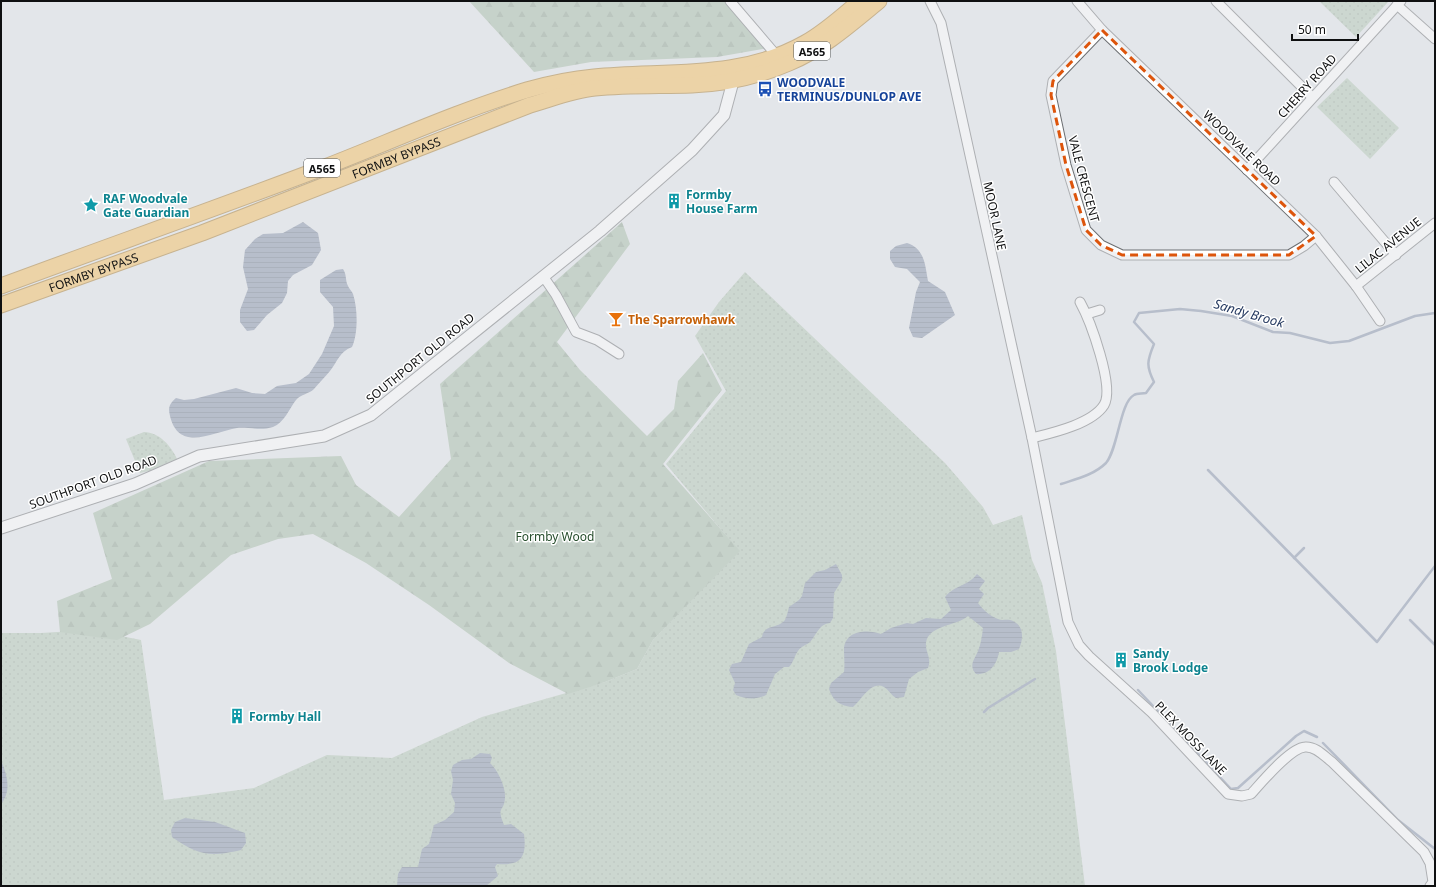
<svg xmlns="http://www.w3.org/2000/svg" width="1436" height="887" font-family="'Noto Sans',sans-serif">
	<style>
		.grass { fill: url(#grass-dots) }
		.forest { fill: url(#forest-firs) }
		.water { fill: url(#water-rules) }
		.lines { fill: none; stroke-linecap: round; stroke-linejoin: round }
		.stream { stroke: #808ea7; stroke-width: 2.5 }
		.minor-casing { stroke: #6c6f72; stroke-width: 11 }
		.tertiary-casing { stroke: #6c6f72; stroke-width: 13 }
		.trunk-casing { stroke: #a37523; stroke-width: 17 }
		.minor { stroke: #fff; stroke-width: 9 }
		.tertiary { stroke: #fff; stroke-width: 11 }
		.trunk { stroke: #f6bc57; stroke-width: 15 }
		.marked { fill: none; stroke: #dd550c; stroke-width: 3; stroke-dasharray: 8 5; stroke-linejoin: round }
		.labels { text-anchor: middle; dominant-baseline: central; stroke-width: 3; stroke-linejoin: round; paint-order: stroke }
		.shield { fill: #fff; stroke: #575858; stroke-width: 1 }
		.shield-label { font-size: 11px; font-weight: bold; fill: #0f1011 }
		.transit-label { font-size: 12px; font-weight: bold; fill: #164399; stroke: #fff; text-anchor: start }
		.street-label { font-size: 12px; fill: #0f1011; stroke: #fff }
		.culture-label { font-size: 12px; font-weight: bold; fill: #0d838f; stroke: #fff; text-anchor: start }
		.food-label { font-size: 12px; font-weight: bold; fill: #c56008; stroke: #fff; text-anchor: start }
		.park-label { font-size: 12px; fill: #264d2c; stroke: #fff }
		.water-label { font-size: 13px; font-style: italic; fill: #283c62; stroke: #fff }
	</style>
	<defs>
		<pattern id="grass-dots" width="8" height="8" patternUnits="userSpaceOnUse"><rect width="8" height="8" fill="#afc5b1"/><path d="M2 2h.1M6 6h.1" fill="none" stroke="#95a897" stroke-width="1.8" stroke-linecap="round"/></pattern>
		<pattern id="forest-firs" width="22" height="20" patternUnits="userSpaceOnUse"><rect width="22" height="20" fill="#a2baa4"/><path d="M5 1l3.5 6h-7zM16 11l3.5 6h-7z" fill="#8a9f8c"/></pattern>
		<pattern id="water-rules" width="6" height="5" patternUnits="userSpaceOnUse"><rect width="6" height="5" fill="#808ea7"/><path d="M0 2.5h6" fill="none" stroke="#677387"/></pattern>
	</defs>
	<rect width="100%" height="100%" fill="#e3e6ea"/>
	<g class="grass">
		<path d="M1319,1H1389L1356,37Z"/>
		<path d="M1347,78L1399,128L1370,159L1317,107Z"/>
		<path d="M745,272L945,463L983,507L993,525L1022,515L1032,560L1042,583L1056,651L1085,886H1V633H41L91,630L141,640L164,800L254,788L327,755L392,758L482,717L605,682L637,669L653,640L739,551L666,464L726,391L695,336L719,302Z"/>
		<path d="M144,432C159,432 171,446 177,459L149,471L140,473L126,439Z"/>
	</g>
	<g class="forest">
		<path d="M469,1H726L768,48L717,57L591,62L534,72Z"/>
		<path d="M622,222L630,244L557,342L580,370L647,436L674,409L678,381L703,353L722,390L663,464L740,551L653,640L637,669L605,682L568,694L509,663L429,605L366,563L313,534L278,539L231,555L150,624L117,640L60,632L57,601L112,579L93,513L209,461L341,456L356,485L399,517L451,459L440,384Z"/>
	</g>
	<g class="water">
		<path d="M303,222L318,233L321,250L312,265L293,275L288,281L287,293L282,303L267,315L254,330L247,331L240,322V310L248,289L243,267L245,250L255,239L263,234L283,233Z"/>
		<path d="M907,243C925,249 925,265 928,281L945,292L955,315L922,338L913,337L909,328L916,292L920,282L907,269L895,267L890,259V251L896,246Z"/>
		<path d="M343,269C347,275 345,280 348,286C349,289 352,291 353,294C358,309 358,334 352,347C339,352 338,361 330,371C325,377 319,383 314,389C309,394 301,394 296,400C289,409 284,423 273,427C261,431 248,427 237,428C213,432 179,453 170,416C168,408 169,404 176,398L184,400L194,399L236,388L252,393L265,394L277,386L296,383L309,374L322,354L334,326L333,307L320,292V280L336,270Z"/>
		<path d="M836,564L842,575V580L834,593L833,618L830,623C819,624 817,634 810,642C807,645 801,646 798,651C794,656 794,662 789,667H784L775,674L766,695C756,700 746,699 736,695L733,690L735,683L729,670L732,664L741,662L749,644L762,637C764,624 778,629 785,620C787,616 788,611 789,607L799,600L802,596L805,583L816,572L825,570Z"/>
		<path d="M977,574L985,581L979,589L984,594L978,603C983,610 990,616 998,619C1002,621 1006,619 1010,620C1024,624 1024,638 1019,649L1011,652H999C997,664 990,675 976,674C968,665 975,659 978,651C981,644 982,636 983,628L968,616C957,626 928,625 926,643C925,652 932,658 928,668L918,672L909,679L904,697L896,698C891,695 889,690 884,687C871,680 861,701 853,707C840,706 833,701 829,689L831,683L844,672C845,664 844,657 844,650C844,630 868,629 881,634L891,628L907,623L913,624L926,618L941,619L951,610L945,597C956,584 967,587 977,574Z"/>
		<path d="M480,753L490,754L492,758L490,763C498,770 506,788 505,798C504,813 496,805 504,825L511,824L524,834C527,857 521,866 497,864L495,867L498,876L486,886H397L398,874L402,867H418L422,849L429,844L434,825L445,820L454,812L455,803L451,794L453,780L451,771L453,765L462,760L471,759Z"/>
		<path d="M1,760C7,775 12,790 1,804Z"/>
		<path d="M185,818L215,822L245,833L246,843L241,850C210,857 199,856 172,837L171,830L175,822Z"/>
	</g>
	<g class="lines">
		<g class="stream">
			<path d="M1208,470L1377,642L1435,566"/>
			<path d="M1061,484C1076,479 1094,475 1106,463C1118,449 1120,402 1134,395C1137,393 1142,394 1146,393L1154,382C1146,366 1147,361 1154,344L1134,322L1139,313L1180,309L1201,311L1232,316L1273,332L1290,333L1330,343L1349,341L1415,316L1435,313"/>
			<path d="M1294,558L1304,548"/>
			<path d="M1410,620L1435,645"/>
			<path d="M1138,690L1231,789L1238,788L1296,736L1304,731L1317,737"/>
			<path d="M984,712L988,708L1035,679"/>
			<path d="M1323,743L1398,820L1435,849"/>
		</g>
		<g class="minor-casing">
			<g id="minor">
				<path d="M730,1L777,56"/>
				<path d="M930,1L941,23L1032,438L1068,622L1079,645L1089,656L1152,713L1228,794L1242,796L1251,794C1262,782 1290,748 1305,747C1316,746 1325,757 1332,762L1424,852L1430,863L1433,882L1430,886"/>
				<path d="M1077,1L1102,30L1316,236L1356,286L1380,321"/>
				<path d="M1216,1L1312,97"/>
				<path d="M1397,5L1435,39"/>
				<path d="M1102,30L1053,81L1051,95L1066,165L1086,230L1101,245L1122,255H1289L1304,246L1316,236"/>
				<path d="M1247,170L1401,1"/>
				<path d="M1334,182L1396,255"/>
				<path d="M543,276L556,295L576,332L597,340L619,354"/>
				<path d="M1356,286L1435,223"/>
				<path d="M1087,314L1100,310"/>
				<path d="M1032,438C1052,433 1092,424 1104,405C1115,387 1090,320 1080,302"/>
			</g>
		</g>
		<g class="tertiary-casing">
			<path id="tertiary" d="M1,528L135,484L199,456L324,436L371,415L600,231L692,150L724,115L735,74"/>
		</g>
		<g class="trunk-casing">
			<g id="trunk">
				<path d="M1,286C109,246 217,208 325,167C392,141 458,111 527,90C548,84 572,79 594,77C665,70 740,80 805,43C825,32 842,16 860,1"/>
				<path id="s1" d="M1,305L202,233L530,105C551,99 573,90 595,88C627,85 659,86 692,85C725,84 759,76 789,63C823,49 851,24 879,1"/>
			</g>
		</g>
		<use href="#minor" class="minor"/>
		<use href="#tertiary" class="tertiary"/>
		<use href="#trunk" class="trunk"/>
	</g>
	<path d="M0 0H1436V887H0ZM1102,30L1316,236L1289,255H1122L1101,245L1086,230L1066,165L1051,95L1053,81Z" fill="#e3e6ea" fill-opacity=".55" fill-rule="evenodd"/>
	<path class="marked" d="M1102,30L1316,236L1289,255H1122L1101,245L1086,230L1066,165L1051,95L1053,81Z"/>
	<defs>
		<g id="bus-bare" transform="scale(1.2)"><path d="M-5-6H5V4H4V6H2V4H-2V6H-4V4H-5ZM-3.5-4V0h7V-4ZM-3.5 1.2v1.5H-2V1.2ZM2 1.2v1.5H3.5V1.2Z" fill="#1a4fb4" stroke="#fff" stroke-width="2.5" paint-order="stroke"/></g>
		<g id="building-bare" transform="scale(1.2)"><path d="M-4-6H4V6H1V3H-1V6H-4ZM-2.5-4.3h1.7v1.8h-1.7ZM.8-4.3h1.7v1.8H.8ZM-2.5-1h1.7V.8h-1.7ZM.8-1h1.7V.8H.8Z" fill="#0f9aa8" stroke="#fff" stroke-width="2.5" paint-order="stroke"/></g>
		<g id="sight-bare" transform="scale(1.2)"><path d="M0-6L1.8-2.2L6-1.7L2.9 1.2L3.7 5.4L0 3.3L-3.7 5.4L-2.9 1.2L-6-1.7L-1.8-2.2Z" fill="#0f9aa8" stroke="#fff" stroke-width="2.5" paint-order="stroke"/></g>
		<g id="bar-bare" transform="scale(1.2)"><path d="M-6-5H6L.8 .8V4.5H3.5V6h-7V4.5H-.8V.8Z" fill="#e8710a" stroke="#fff" stroke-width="2.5" paint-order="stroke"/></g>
	</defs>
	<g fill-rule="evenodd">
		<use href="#bus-bare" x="765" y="89"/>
		<use href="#building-bare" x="674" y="201"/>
		<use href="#sight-bare" x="91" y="205"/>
		<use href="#bar-bare" x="616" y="319"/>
		<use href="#building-bare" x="1121" y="660"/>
		<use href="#building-bare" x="237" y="716"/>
	</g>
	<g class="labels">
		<g class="shield">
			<rect x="794" y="42" width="36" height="18" rx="3"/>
			<rect x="304" y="159" width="36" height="18" rx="3"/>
		</g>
		<g class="shield-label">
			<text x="812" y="51">A565</text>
			<text x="322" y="168">A565</text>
		</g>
		<g class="transit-label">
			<text x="777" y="82">WOODVALE<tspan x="777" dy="14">TERMINUS/DUNLOP AVE</tspan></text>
		</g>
		<g class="street-label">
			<text transform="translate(1307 86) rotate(-48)">CHERRY ROAD</text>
			<text transform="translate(1242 148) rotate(44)">WOODVALE ROAD</text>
			<text stroke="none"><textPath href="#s1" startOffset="422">FORMBY BYPASS</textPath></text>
			<text transform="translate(1084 179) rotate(75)">VALE CRESCENT</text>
			<text transform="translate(995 216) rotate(78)">MOOR LANE</text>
			<text transform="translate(1388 245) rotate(-39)">LILAC AVENUE</text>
			<text stroke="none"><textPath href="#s1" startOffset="98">FORMBY BYPASS</textPath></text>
			<text transform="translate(420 358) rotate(-39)">SOUTHPORT OLD ROAD</text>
			<text transform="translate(93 482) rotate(-20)">SOUTHPORT OLD ROAD</text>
			<text transform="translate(1191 738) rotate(46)">PLEX MOSS LANE</text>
		</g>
		<g class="culture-label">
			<text x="686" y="194">Formby<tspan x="686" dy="14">House Farm</tspan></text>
			<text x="103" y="198">RAF Woodvale<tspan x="103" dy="14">Gate Guardian</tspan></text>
			<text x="1133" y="653">Sandy<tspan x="1133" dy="14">Brook Lodge</tspan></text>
			<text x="249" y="716">Formby Hall</text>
		</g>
		<g class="food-label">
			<text x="628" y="319">The Sparrowhawk</text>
		</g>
		<g class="park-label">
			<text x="555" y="536">Formby Wood</text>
		</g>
		<g class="water-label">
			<text transform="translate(1249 313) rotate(16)">Sandy Brook</text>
		</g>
	</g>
	<rect width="1436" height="887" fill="none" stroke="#0f1011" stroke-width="4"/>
	<path d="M1292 34v6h66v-6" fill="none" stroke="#0f1011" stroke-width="2"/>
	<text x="1298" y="34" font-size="12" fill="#0f1011" stroke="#ffffff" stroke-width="3" paint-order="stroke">50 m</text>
</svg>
